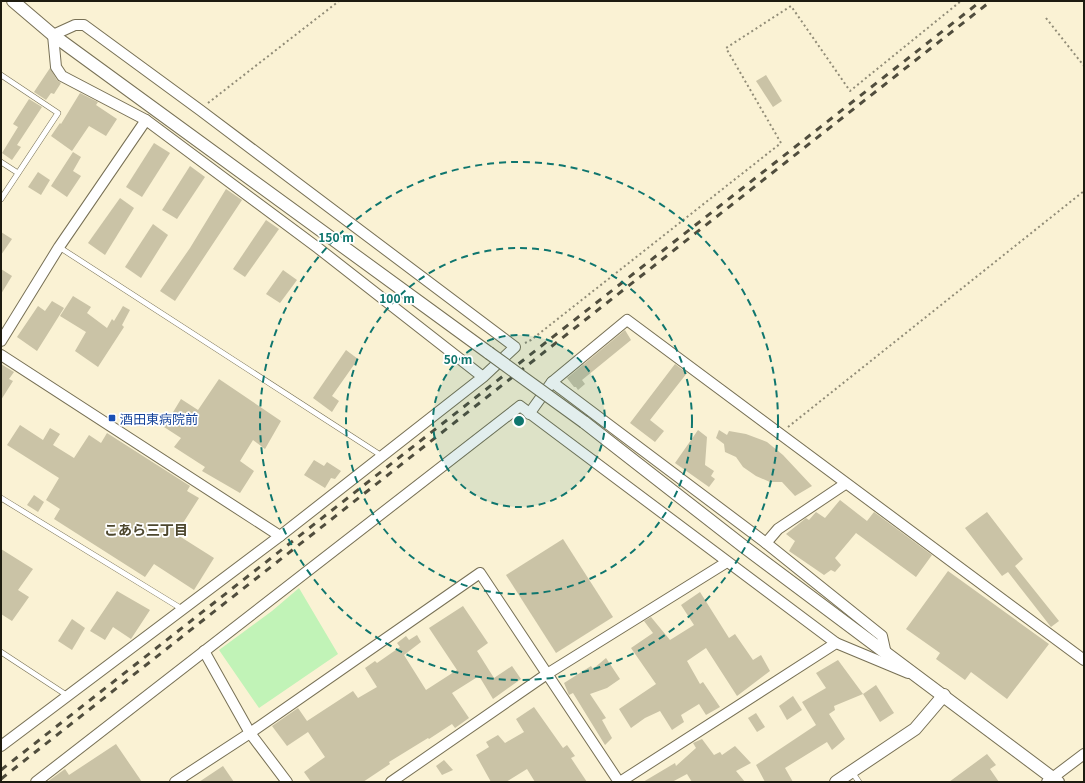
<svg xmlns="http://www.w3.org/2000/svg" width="1085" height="783" font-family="Georgia,'Noto Sans JP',serif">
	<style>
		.green { fill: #c1f3b7 }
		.building { fill: #cac3a6 }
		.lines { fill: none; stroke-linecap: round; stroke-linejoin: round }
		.service-casing { stroke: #777055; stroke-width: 6 }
		.minor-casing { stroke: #777055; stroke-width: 12 }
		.tertiary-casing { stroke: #777055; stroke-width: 14 }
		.path { stroke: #918c77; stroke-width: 2; stroke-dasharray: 2 3; stroke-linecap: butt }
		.service { stroke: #fff; stroke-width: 5 }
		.minor { stroke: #fff; stroke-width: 10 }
		.tertiary { stroke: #fff; stroke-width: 12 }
		.rail { stroke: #504d3d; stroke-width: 3; stroke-dasharray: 7 7; stroke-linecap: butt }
		.tertiary-bridge-casing { stroke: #777055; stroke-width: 14; stroke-linecap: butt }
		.tertiary-bridge { stroke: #fff; stroke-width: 12 }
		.ring { fill: none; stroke: #0f766e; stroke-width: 2; stroke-dasharray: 7 5 }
		.transit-dot { fill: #1a4fb4; stroke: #fff; stroke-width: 1.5 }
		.labels { text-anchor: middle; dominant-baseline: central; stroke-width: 3.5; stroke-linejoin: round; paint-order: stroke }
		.transit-label { font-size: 13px; fill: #164399; stroke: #fff; text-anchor: start }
		.neighbourhood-label { font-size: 14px; font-weight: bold; fill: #4d472e; stroke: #fff }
		.centre { fill: #0f766e; stroke: #fff; stroke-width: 2 }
		.ring-label { font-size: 12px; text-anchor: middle; font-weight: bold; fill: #0f766e; stroke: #fff; stroke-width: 3.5; stroke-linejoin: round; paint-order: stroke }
	</style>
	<rect width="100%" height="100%" fill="#faf2d4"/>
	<path class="green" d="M299,588L338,654L259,708L219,650L272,611Z"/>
	<g class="building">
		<path d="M50,68L57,80L61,83L54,94L51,93L46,100L34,92Z"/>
		<path d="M766,75L782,101L773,107L756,81Z"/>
		<path d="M80,93L98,102L96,105L117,119L106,136L89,126L72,151L51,136L60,123L61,124Z"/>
		<path d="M29,99L42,107L17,145L21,147L12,160L2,153L18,127L13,124Z"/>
		<path d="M154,143L170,153L142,197L126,187Z"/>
		<path d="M73,152L81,157L73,171L81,176L67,197L51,186Z"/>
		<path d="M190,166L205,177L177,219L162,210Z"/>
		<path d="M38,172L50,180L41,195L28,187Z"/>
		<path d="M226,189L242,200L175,301L160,291L190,248Z"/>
		<path d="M120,198L134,208L105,255L88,243Z"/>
		<path d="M266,220L279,229L245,277L233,269Z"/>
		<path d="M153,224L168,235L141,278L125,267Z"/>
		<path d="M1,232L12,239L1,255Z"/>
		<path d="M1,269L12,276L1,294Z"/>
		<path d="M283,270L297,280L280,303L266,294Z"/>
		<path d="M73,296L91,307L87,313L107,328L112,319L114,321L123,306L130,310L122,325L124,327L98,367L75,351L86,332L60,316Z"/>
		<path d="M52,301L64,308L37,351L17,337L38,306L45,311Z"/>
		<path d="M625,330L631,340L582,380L585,384L578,390L576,387H574L567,378Z"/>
		<path d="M346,350L358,359L332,396L339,401L332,412L313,398Z"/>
		<path d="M1,364L14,372L9,379L13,381L1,400Z"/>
		<path d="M675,364L687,373L650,420L664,431L655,442L630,423Z"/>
		<path d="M219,379L281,421L265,449L253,440L240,461L254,471L240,493L202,471L205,467L174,447L181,438L164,427L181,399L198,410Z"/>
		<path d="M20,425L43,440L50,428L60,434L53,445L74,458L89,435L101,443L107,433L190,486L187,491L199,498L176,534L214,558L194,590L154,564L145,577L54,519L60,509L46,500L59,478L7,445Z"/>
		<path d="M698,430L707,437L705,465L714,471L711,476L715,479L709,487L675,463Z"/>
		<path d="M719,430L727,435L729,431L746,434L767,442L783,455L812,486L795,496L782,482H770L756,476L743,467L736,457L725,452L724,444L716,438Z"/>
		<path d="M314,460L324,466L327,462L341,471L335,479L331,478L325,488L304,475Z"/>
		<path d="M34,495L44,502L38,512L27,505Z"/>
		<path d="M840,500L867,521L874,512L932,555L916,577L856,533L835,558L841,565L835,572L831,570L824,575L789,551L795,541L786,534L806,518L809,520L816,512L825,518Z"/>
		<path d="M987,512L1023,559L1015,566L1059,621L1051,627L1008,572L1002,576L965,528Z"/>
		<path d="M563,539L613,617L556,653L506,575Z"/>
		<path d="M1,549L33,569L18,590L29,597L12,621L1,614Z"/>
		<path d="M948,571L1049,644L1007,699L971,672L965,680L936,659L940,653L906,629Z"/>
		<path d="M117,591L150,610L131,639L113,627L105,640L90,631Z"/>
		<path d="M700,592L729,638L735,634L753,660L761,655L770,671L737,696L706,648L687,661L700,684L703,682L720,707L706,715L699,704L681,715L684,722L672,730L660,711L645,718L631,728L619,709L656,684L631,648L653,633L644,621L651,617L670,640L694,625L681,605Z"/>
		<path d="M463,606L488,643L477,651L494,678L512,666L521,679L493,699L479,676L452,693L469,718L455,728L452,724L429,739L428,738L389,762L390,764L363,782H311L304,772L325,757L308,732L287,746L272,726L298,708L307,721L353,691L358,698L377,687L365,668L375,661L377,663L400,647L397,643L406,636L409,640L417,635L421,642L404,655L426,690L457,670L429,628Z"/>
		<path d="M72,619L85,628L72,650L58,641Z"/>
		<path d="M606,658L620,679L607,688L590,694L606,718L602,720L612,738L605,745L573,693L569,695L564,683L591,666L593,669Z"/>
		<path d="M838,660L863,694L834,706L835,710L829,714L845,739L832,750L827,742L785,768L793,782H765L756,765L816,725L802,702L826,688L816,673Z"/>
		<path d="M876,685L894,713L880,722L863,694Z"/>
		<path d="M793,696L802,710L787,720L779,706Z"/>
		<path d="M534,707L563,748L567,745L575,756L571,758L587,782H535L527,769L506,782H491L476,755L489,747L486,742L498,735L505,743L524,732L516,719Z"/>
		<path d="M756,713L765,727L757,732L748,718Z"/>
		<path d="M702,739L714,755L720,752L722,755L735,746L751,763L736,771L745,782H692L687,774L672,782H643L675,763L676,766L696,748L693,743Z"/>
		<path d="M116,744L142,782H47L65,769L69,775Z"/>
		<path d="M987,754L996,765L990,769L999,782H949Z"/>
		<path d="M444,760L453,770L442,775L436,766Z"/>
		<path d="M223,766L234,782H199Z"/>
	</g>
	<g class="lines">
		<g class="service-casing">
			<g id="service">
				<path d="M1,75L58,113L1,199"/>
				<path d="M1,162L18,173"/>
				<path d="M59,247L382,456"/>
				<path d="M1,498L182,609"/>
				<path d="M1,652L68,696"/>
				<path d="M852,772L859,782"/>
			</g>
		</g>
		<g class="minor-casing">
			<g id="minor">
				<path d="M1,341L59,247L146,120"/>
				<path d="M1,355L280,536"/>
				<path d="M552,382L766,543L882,636L886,654"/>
				<path d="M529,414L552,382L627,320L1084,660"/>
				<path d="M766,543L778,529L845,484"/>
				<path d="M204,651L250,733L287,782"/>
				<path d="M1,746L280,536L483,377L515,347L200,110L84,25H75L53,35L56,67L62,76L146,120L318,248L483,377"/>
				<path d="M36,782L520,406L836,643"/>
				<path d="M175,782L250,733L480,573L619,782"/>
				<path d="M391,782L547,674L727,562"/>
				<path d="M620,782L836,643L908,673"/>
				<path d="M1047,782L1084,754"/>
			</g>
		</g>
		<g class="tertiary-casing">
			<g id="tertiary">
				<path d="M13,1L53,35L489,353"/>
				<path d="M584,422L743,546L1058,782"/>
				<path d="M836,782L915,729L944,695"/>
			</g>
		</g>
		<g class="path">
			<path d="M1032,1H1033"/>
			<path d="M1046,18L1084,66"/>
			<path d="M208,103L339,1"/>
			<path d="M525,343L531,340L781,143L726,48L791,6L850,91L961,1"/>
			<path d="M788,427L1084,191"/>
		</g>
		<use href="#service" class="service"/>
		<use href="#minor" class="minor"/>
		<use href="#tertiary" class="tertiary"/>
		<g class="rail">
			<path d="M1,770L981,1"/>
			<path d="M1,779L991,1"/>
		</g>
		<g class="tertiary-bridge-casing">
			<path id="tertiary-bridge" d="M489,353L584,422"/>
		</g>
		<use href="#tertiary-bridge" class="tertiary-bridge"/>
	</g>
	<circle cx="519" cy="421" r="86" fill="#0f766e" fill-opacity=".12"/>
	<g class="ring">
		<circle cx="519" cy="421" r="86"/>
		<circle cx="519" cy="421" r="173"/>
		<circle cx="519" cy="421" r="259"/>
	</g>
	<rect class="transit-dot" x="108" y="414" width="8" height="8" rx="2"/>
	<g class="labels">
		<g class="transit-label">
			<text x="120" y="418">酒田東病院前</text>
		</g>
		<g class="neighbourhood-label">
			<text x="146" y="529">こあら三丁目</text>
		</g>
	</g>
	<circle cx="519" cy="421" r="6" class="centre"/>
	<g class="ring-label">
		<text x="336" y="242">150 m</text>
		<text x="397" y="303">100 m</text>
		<text x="458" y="364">50 m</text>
	</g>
	<rect width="1085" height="783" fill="none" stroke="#1d1b10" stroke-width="4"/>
</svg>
